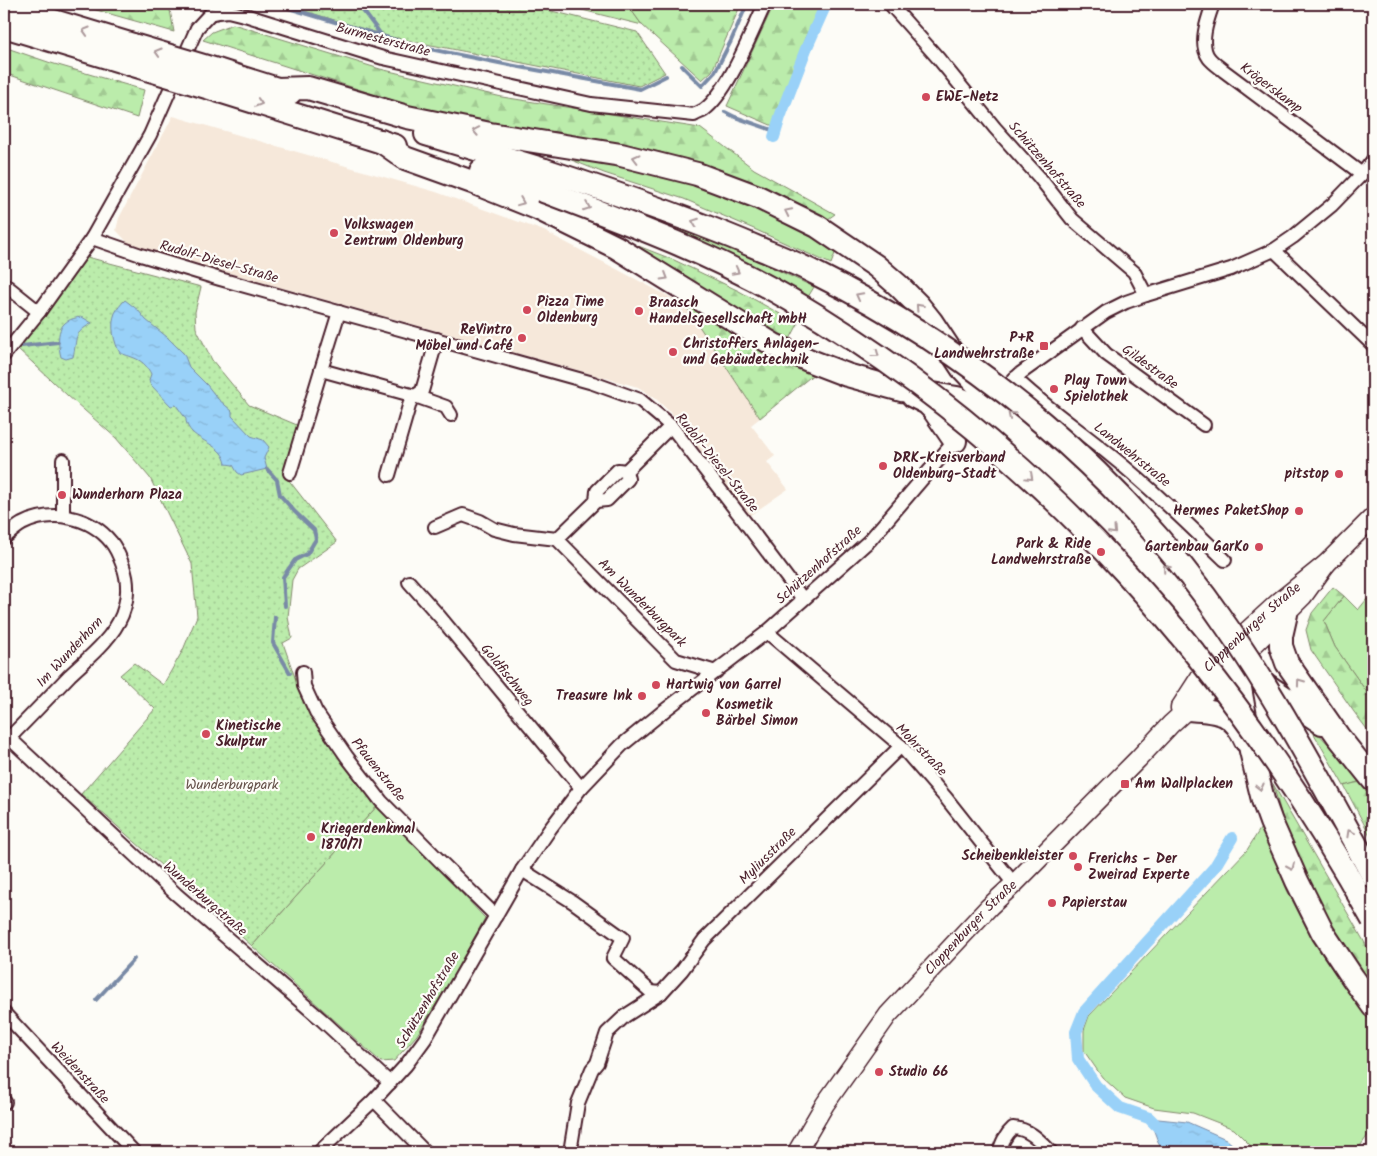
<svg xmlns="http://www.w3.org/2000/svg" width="1377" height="1156" font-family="Kalam,sans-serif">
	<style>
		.built { fill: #f6e8da }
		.green { fill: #bbecab; stroke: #82866b }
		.forest { fill: url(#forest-firs); stroke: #82866b }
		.park { fill: url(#park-dots); stroke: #82866b }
		.water { fill: url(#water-ripples); stroke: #798aa6 }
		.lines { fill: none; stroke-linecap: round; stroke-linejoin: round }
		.stream { stroke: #798aa6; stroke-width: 4 }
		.canal { stroke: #99d1f8; stroke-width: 12 }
		.minor-casing { stroke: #4a1f2b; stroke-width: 16 }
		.secondary-casing { stroke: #4a1f2b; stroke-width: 21 }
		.motorway-casing { stroke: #4a1f2b; stroke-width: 26 }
		.minor { stroke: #fdfcf7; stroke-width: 12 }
		.secondary { stroke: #fdfcf7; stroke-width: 18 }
		.motorway { stroke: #fdfcf7; stroke-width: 22 }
		.motorway-bridge-casing { stroke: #4a1f2b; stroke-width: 26; stroke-linecap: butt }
		.motorway-bridge { stroke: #fdfcf7; stroke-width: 22 }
		.oneway { stroke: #ac999b }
		.poi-dot { fill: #d1495b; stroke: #fdfcf7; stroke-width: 2 }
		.labels { text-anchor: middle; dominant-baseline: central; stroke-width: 4.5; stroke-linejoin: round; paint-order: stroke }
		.street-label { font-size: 14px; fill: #4a1f2b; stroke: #fdfcf7 }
		.poi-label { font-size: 14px; font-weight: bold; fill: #4a1f2b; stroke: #fdfcf7; text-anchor: start }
		.park-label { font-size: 14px; fill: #66524b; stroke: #fdfcf7 }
	</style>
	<defs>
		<pattern id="forest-firs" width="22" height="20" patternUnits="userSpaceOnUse" patternTransform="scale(1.25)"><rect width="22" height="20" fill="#bbecab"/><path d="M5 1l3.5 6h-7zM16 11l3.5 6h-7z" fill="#a2ca93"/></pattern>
		<pattern id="park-dots" width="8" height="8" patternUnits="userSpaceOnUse" patternTransform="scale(1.25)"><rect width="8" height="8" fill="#bbecab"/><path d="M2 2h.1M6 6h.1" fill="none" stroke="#a2ca93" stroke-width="1.8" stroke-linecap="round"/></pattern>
		<pattern id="water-ripples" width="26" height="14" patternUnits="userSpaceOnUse" patternTransform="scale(1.25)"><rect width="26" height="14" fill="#99d1f8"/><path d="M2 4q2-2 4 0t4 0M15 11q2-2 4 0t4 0" fill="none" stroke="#85b3d5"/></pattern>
	</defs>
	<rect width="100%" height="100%" fill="#fdfcf7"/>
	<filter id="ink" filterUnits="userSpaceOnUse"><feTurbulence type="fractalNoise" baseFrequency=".02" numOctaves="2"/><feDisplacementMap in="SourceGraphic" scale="10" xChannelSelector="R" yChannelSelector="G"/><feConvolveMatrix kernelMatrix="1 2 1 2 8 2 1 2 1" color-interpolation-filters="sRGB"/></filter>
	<g filter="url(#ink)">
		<path class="built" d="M173,116L436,192L544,231L685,305L760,418L751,425L775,456L767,462L788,489L749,516L672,414L655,398L638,387L131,246L116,230L119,218Z"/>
		<g class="green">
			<path d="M558,4H627L642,25Z"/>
			<path d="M564,157L607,162L674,176L745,200L837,248L831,264L754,229L684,199L604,173Z"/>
			<path d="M648,216L723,245L814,287L808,297L752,268L645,221Z"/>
			<path d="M1344,596L1358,610L1367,599L1373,604V701L1335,647L1324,621Z"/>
			<path d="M1306,720L1362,781L1344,786Z"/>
			<path d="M378,805L485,918L448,985L417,1035L394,1061L381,1062L252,946Z"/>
			<path d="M1262,826L1287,890L1313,941L1346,990L1373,1025V1128L1356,1152H1257L1234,1129L1193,1113L1154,1108L1125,1098L1102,1077L1084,1051V1030L1089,1016L1247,850Z"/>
		</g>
		<g class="forest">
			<path d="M75,4H148L170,10L174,32Z"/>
			<path d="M627,4H741L712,71L702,80L642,25Z"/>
			<path d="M774,4H821L805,38L773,126L727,106Z"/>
			<path d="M233,24L380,69L502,97L700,128L754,169L835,214L828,219L754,182L660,152L446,117L203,40L212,32Z"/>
			<path d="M4,47L51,63L144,90L137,118L4,73Z"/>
			<path d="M605,233L674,260L739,291L798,324L788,343Z"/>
			<path d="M685,305L752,343L815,373L760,418Z"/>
			<path d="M1333,587L1344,596L1324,621L1335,647L1373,701V737L1354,712L1311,650L1306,630L1312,613Z"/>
			<path d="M1362,781L1373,796V841L1344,786Z"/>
			<path d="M1273,784L1373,957V990L1341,945L1287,835Z"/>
		</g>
		<g class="park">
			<path d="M281,4H523L637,32L665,73L639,86L391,37Z"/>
			<path d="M87,257L201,287L195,312L196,328L212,360L249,405L297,425L284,474L337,542L298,569L292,580L288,617L292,638L283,643L299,689L378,805L252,946L81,794L155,709L120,675L134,663L163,685L183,650L197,616L192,564L150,478L116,438L68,396L17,348L45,314Z"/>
		</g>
		<g class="water">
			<path d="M125,300L138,310L146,320L167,337L184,354L189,367L207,385L218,399L232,411V416L251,436L263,440L269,447L264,458L267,469L241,475L237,472L233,465L226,464C223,446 203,443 192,432C189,429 187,425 186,421V419L176,405L171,406L150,384L149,380L151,374C144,359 134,358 120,353C114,343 110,325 115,313C117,309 121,304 125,300Z"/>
			<path d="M82,317L92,323C72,335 78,336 73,357L66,359L61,357C56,336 57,319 82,317Z"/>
			<path d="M1149,1118L1187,1122L1226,1139L1241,1152H1162Z"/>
		</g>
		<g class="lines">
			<g class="stream">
				<path d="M155,4L167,7L177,6"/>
				<path d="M275,4L415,46L509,65L640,89L666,76"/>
				<path d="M358,4L382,36"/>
				<path d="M682,66L702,86L715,72L731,41L747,4"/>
				<path d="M725,112L735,117L775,131"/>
				<path d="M22,346L58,342"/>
				<path d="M267,469L277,480L280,495L295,512L314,530L316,539L307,554L295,560L283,577L285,606"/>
				<path d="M275,617L273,643L290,673"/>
				<path d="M96,1000L134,959"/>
			</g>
			<g class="canal">
				<path d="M774,137L780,117L806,49L826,4"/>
				<path d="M1183,1152L1149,1118L1120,1108L1096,1086L1078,1059L1076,1032L1084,1012L1214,868L1232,838"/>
			</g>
			<g class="minor-casing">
				<g id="minor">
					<path d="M890,4L938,58L995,128L1039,177L1072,219L1134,272L1146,295"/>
					<path d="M1213,4C1208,18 1198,44 1209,58C1213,63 1219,67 1224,71L1362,174"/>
					<path d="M92,238L141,255L220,279L593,383L640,400L671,426L745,522L803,599"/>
					<path d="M1274,250L1373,345"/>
					<path d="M4,284L39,312"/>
					<path d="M339,312L321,370L415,396L446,407L451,415"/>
					<path d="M1082,328L1106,354L1204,425"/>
					<path d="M4,355L39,312L92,238L150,135L197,28L210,14L219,12L228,11L248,16L383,58L591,104L694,115C697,113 701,112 704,110C729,91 751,33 765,4"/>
					<path d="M1015,378C1044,406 1078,429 1110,455C1150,487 1188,524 1225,560"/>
					<path d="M998,394L1021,373L1106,312L1126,302L1146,295L1231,269L1274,250L1293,237L1332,205L1362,174L1373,160"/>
					<path d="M290,473L321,370"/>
					<path d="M389,475L411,399L422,391L437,339"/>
					<path d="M596,501L597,491L618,470L626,471"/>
					<path d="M63,516V460"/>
					<path d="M435,527L463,515L480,521L494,529L514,534L557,539L676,660L716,672"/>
					<path d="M4,538C9,534 15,528 22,524C52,509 90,516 111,542C117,549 120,558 123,566C129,582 128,599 122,615C112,639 89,657 70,675C50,696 30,717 9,738"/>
					<path d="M557,539L596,501L607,500L628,479L626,471L671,426"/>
					<path d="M409,582L440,617L581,788"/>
					<path d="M767,632L901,746L946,798L1014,884"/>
					<path d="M303,672L304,686L316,712L347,757L381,801L440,861L496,916"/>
					<path d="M4,733L176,894L322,1020L390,1083"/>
					<path d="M522,870L573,902L623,938L613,958L651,992L661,993"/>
					<path d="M4,1013L134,1152"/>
					<path d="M374,1100L425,1152"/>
					<path d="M4,1101L5,1102"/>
					<path d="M319,1152L374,1100L406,1065L425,1039L522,870L550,829L581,788L622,745L665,710L767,632L870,540L959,436"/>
					<path d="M570,1152L578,1103L592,1069L597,1063L607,1033L625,1016L661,993L682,970L704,940L901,746"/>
					<path d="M999,1152C1002,1143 1005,1135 1013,1128C1030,1129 1040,1141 1051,1152"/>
				</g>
			</g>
			<g class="secondary-casing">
				<g id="secondary">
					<path d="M992,400C1030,431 1068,463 1103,498C1149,545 1190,597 1230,649"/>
					<path d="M982,410L1058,475L1079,495L1120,539L1166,591L1220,656"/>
					<path id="s1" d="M1180,708L1202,674L1220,656L1280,601L1326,564L1373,517"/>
					<path id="s2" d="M797,1152L825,1104L888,1015L989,907L1014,884L1138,759L1171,724L1204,694L1303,596L1326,564"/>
				</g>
			</g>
			<g class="motorway-casing">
				<g id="motorway">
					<path d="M4,6L133,45"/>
					<path d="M4,26L130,64"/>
					<path d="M217,70L290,93"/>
					<path d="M213,89L395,146"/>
					<path d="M277,89L308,88L407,117L490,134L621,155L697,174L758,197L817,226L876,266L899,286L919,306L931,321L962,368L992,400"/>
					<path d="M426,134L545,170"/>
					<path d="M381,141L405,158L472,182L537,208L616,247L774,345L813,362L847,375L901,390L921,392L957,398L970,403L982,410"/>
					<path d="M481,171L541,190"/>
					<path d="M913,396L927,403L933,409L955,441"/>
					<path d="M1286,614L1281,636V646L1287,663L1338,736L1373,780"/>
					<path d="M1220,656L1230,667L1237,678L1240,688L1251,751L1263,800L1271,822L1297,881L1323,933L1353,978L1373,1006"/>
					<path d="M1262,682L1322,723"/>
					<path d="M1188,709C1218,711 1233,711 1246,741"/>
				</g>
			</g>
			<use href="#minor" class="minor"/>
			<use href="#secondary" class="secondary"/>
			<use href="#motorway" class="motorway"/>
			<g class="motorway-bridge-casing">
				<g id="motorway-bridge">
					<path d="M133,45L217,70"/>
					<path d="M130,64L213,89"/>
					<path d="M545,170C619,194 692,219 763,250C780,257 798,264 815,273C978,354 1124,476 1227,627C1282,706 1327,792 1373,876"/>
					<path d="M541,190C626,222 713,254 791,300C1041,447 1234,668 1373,920"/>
				</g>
			</g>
			<use href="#motorway-bridge" class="motorway-bridge"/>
		</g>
		<defs><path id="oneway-chevron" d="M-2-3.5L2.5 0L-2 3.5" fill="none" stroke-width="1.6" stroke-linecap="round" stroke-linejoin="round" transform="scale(1.25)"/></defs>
		<g class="oneway">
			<use href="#oneway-chevron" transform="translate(86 31) rotate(-163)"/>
			<use href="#oneway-chevron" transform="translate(158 52) rotate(-163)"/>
			<use href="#oneway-chevron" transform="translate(259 103) rotate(17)"/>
			<use href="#oneway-chevron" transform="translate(476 131) rotate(-169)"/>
			<use href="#oneway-chevron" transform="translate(636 158) rotate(-166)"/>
			<use href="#oneway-chevron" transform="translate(521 202) rotate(22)"/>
			<use href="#oneway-chevron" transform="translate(587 207) rotate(21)"/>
			<use href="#oneway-chevron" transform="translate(788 212) rotate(-154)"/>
			<use href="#oneway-chevron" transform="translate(695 222) rotate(-159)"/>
			<use href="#oneway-chevron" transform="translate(736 271) rotate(28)"/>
			<use href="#oneway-chevron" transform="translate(665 277) rotate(31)"/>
			<use href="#oneway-chevron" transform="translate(859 296) rotate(-152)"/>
			<use href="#oneway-chevron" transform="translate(919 307) rotate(-132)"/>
			<use href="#oneway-chevron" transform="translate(876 354) rotate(36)"/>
			<use href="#oneway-chevron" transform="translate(1011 415) rotate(-140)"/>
			<use href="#oneway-chevron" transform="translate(1030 477) rotate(42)"/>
			<use href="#oneway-chevron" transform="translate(1113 531) rotate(47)"/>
			<use href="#oneway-chevron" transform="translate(1166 568) rotate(-130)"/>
			<use href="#oneway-chevron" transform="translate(1300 682) rotate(-126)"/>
			<use href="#oneway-chevron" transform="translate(1260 787) rotate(76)"/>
			<use href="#oneway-chevron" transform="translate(1350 833) rotate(-119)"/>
			<use href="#oneway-chevron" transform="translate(1291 867) rotate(66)"/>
		</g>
	</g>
	<g class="poi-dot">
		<circle cx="926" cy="97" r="5"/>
		<circle cx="334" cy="233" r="5"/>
		<circle cx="527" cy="310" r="5"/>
		<circle cx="639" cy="311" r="5"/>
		<circle cx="522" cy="338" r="5"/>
		<rect x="1039" y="341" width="10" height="10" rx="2.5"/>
		<circle cx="673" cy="352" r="5"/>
		<circle cx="1054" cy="389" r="5"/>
		<circle cx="883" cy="466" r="5"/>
		<circle cx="1339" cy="474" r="5"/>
		<circle cx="62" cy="495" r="5"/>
		<circle cx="1299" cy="511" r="5"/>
		<circle cx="1259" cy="547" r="5"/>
		<circle cx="1101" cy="552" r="5"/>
		<circle cx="656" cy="685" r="5"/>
		<circle cx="642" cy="696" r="5"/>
		<circle cx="706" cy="713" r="5"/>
		<circle cx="206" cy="734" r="5"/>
		<rect x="1120" y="779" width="10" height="10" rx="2.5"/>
		<circle cx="311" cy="837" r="5"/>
		<circle cx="1073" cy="856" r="5"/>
		<circle cx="1078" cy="867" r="5"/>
		<circle cx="1052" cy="903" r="5"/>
		<circle cx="879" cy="1072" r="5"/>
	</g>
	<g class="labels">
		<g class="street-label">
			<text transform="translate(383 40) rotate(15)">Burmesterstraße</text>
			<text transform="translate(1271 88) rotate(37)">Krögerskamp</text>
			<text transform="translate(1047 165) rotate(49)">Schützenhofstraße</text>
			<text transform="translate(219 262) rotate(16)">Rudolf-Diesel-Straße</text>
			<text transform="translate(1150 367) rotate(36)">Gildestraße</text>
			<text transform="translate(1132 455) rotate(39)">Landwehrstraße</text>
			<text transform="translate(717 463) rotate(51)">Rudolf-Diesel-Straße</text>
			<text transform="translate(819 565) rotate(-42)">Schützenhofstraße</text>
			<text transform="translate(642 603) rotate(45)">Am Wunderburgpark</text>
			<text stroke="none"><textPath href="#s1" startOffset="109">Cloppenburger Straße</textPath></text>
			<text transform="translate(70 652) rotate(-47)">Im Wunderhorn</text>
			<text transform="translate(507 675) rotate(51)">Goldfischweg</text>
			<text transform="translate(921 750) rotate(46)">Mohrstraße</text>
			<text transform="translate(378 770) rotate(51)">Pfauenstraße</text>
			<text transform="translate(768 856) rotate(-45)">Myliusstraße</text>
			<text transform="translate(205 899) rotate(41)">Wunderburgstraße</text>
			<text stroke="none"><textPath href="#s2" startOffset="285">Cloppenburger Straße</textPath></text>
			<text transform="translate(428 1000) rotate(-59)">Schützenhofstraße</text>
			<text transform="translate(80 1073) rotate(47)">Weidenstraße</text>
		</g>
		<g class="poi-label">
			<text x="936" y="97">EWE-Netz</text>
			<text x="344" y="225">Volkswagen<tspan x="344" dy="16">Zentrum Oldenburg</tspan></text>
			<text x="537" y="302">Pizza Time<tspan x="537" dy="16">Oldenburg</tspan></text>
			<text x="649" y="303">Braasch<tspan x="649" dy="16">Handelsgesellschaft mbH</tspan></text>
			<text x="512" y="330" text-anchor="end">ReVintro<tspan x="512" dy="16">Möbel und Café</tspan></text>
			<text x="1034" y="338" text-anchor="end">P+R<tspan x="1034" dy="16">Landwehrstraße</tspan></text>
			<text x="683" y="344">Christoffers Anlagen-<tspan x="683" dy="16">und Gebäudetechnik</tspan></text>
			<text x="1064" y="381">Play Town<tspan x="1064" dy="16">Spielothek</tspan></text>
			<text x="893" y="458">DRK-Kreisverband<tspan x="893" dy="16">Oldenburg-Stadt</tspan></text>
			<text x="1329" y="474" text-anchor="end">pitstop</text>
			<text x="72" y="495">Wunderhorn Plaza</text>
			<text x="1289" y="511" text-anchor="end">Hermes PaketShop</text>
			<text x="1091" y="544" text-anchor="end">Park &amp; Ride<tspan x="1091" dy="16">Landwehrstraße</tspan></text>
			<text x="1249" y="547" text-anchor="end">Gartenbau GarKo</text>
			<text x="666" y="685">Hartwig von Garrel</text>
			<text x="632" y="696" text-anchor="end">Treasure Ink</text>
			<text x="716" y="705">Kosmetik<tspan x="716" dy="16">Bärbel Simon</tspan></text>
			<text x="216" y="726">Kinetische<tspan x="216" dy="16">Skulptur</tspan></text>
			<text x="1135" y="784">Am Wallplacken</text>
			<text x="321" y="829">Kriegerdenkmal<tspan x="321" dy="16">1870/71</tspan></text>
			<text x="1063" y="856" text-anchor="end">Scheibenkleister</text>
			<text x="1088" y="859">Frerichs - Der<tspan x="1088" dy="16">Zweirad Experte</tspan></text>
			<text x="1062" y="903">Papierstau</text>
			<text x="889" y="1072">Studio 66</text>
		</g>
		<g class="park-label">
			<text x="232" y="785">Wunderburgpark</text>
		</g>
	</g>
	<rect width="1377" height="1156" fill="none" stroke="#fdfcf7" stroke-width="20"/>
	<rect x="10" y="10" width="1357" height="1136" fill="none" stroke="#4a1f2b" stroke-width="2" filter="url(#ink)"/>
</svg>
